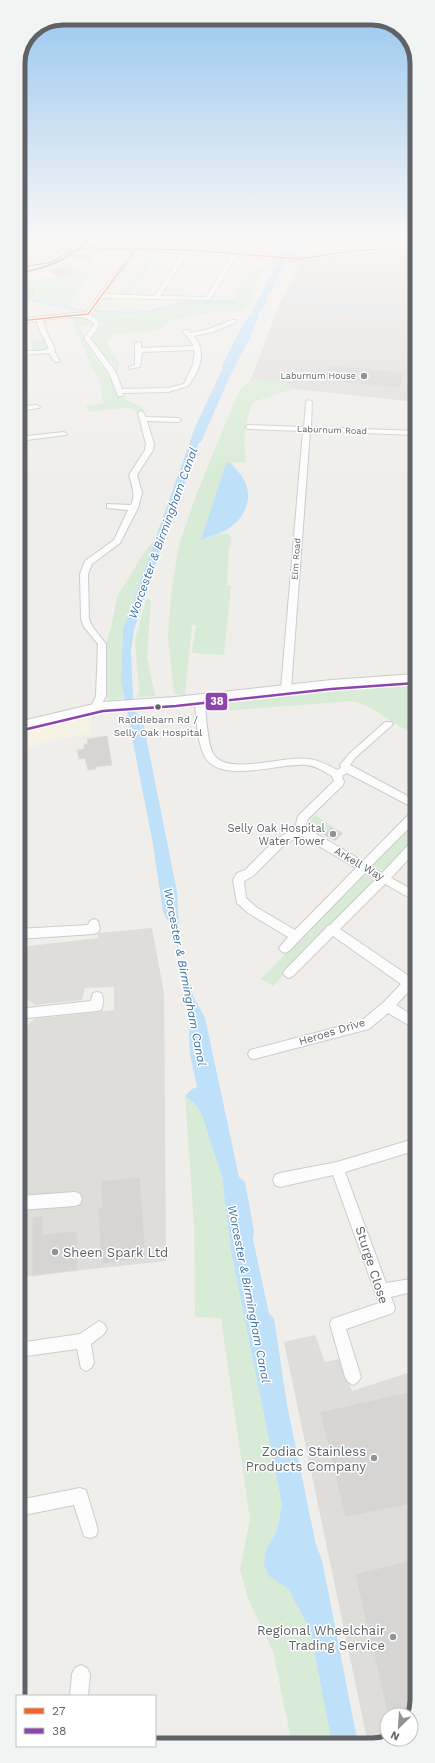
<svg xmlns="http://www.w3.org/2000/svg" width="435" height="1763" font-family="'Work Sans',sans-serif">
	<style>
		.commercial { fill: #f7f3e4 }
		.industrial { fill: #dfddda }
		.green { fill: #d8ebd6 }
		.water { fill: #bfe0f9 }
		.pier { fill: #efeeea }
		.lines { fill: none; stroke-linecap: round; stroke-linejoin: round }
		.stream { stroke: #bfe0f9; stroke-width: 1.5 }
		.building { fill: #d6d5d3; stroke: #deddd9 }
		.secondary-tunnel { stroke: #cbcbca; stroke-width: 8; stroke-dasharray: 8 4; stroke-linecap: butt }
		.street-casing { stroke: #cbcccc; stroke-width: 2 }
		.secondary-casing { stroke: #cacacb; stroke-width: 2 }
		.primary-casing { stroke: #d7ceb8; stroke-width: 2 }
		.street { fill: #fdfcfc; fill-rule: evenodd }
		.secondary { fill: #fdfcfc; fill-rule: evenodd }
		.primary { fill: #f4f2e9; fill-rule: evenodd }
		.bus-1-casing { stroke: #fff; stroke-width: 3 }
		.bus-2-far1-casing { stroke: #fff; stroke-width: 3 }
		.bus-2-casing { stroke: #fff; stroke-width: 5 }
		.bus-1 { stroke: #f26522; stroke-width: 1.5 }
		.bus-2-far1 { stroke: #8e44ad; stroke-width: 1.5 }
		.bus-2 { stroke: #8e44ad; stroke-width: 2.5 }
		.poi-dot { fill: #919496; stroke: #fff; stroke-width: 1.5 }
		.bus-dot { fill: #5f6368; stroke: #fff; stroke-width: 1.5 }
		.labels { text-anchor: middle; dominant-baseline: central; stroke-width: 3; stroke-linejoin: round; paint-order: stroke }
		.far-poi-label { font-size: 9px; fill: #5f6368; stroke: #fff; text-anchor: end }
		.far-street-label { font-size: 9px; fill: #5f6368; stroke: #fff }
		.bus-label { font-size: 10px; fill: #5f6368; stroke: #fff }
		.poi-label { font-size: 11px; fill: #5f6368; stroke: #fff; text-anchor: end }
		.street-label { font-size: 11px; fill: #5f6368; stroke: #fff }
		.water-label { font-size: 12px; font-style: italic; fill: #4174aa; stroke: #fff }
		.near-poi-label { font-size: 13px; fill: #5f6368; stroke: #fff; text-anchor: end }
		.near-street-label { font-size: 13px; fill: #5f6368; stroke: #fff }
		.rim { fill: none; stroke: #5f6368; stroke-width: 5 }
		.line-badge { stroke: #fff; stroke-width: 1.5 }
		.badge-label { font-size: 11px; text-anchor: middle; font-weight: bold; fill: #fff }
	</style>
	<rect width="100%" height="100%" fill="#efeeea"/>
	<g class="commercial">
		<path d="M18,234H53L18,246Z"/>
		<path d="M58,262L77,272L58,277L32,280L28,268Z"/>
		<path d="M89,713L91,734L65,738L18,749V732L23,728Z"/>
	</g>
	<g class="industrial">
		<path d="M384,251L416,252V402L249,384L281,300L297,272L302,260Z"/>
		<path d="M152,928L164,993L166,1261L19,1277L21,1032L34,1019L114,1010V987L85,988L82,1000L35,1005L20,995V947L98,938V933Z"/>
		<path d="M315,1335L325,1362L339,1359L352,1391L417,1370V1700L411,1716L387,1715V1739H389L380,1744H368L284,1342Z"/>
	</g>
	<g class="green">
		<path d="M123,234H147L142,240H146L144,242L146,243L145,245H141L139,242L130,244L131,242H129L126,244L124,242L123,244H117L118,241H116L113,244H110V242H108L110,240H117Z"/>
		<path d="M143,258H156L130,295L117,294L123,293V292H119L125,290L121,289L122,288L127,287L123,286H128L129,284H124H130V282H126L132,280L128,279L134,278L130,276L136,275H131L132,274L138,273L134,271H139L135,269H141L136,268L137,267L143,266L139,264H145L140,263H145L146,261H141L148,259Z"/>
		<path d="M254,267L262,270L255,290L245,309L238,311L198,314L171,321L156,331L114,334L107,342L113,354L120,363L118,370L101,352L91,337L104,323L93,316L95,311H148L182,301L234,300L241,283Z"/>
		<path d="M77,272L91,274L68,306L32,299L35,293L30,280L58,277Z"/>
		<path d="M70,317L86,318L94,323L80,327L92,354L109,377L118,395H125L127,400L143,408L144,412L137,413L133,409L128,408L90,412L86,406L104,403L98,377L91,368L89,360Z"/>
		<path d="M44,340L49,350L34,352L31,341Z"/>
		<path d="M255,379H265L288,383L292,389L253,402C244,426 243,437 246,462L226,463L202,540L219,534H230L231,542L229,549L227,585L231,586L224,655L192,653L196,625H192L185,695L174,694L168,638L171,596L178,548L195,498L236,398C241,389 244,383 255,379Z"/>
		<path d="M154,541L123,629L121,681L124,698L109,700L104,694L107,661L105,647L111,628L117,597L145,551Z"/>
		<path d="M146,599L151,600L147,657L155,696L137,697L139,690L135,640Z"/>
		<path d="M416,683L417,736C396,726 374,706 352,701L209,712L208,706L211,703Z"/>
		<path d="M315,815L332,826L322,835L309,826L311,819Z"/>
		<path d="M417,820V838L384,871L372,865Z"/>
		<path d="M363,874L375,881L273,986L261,979Z"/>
		<path d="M185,1096L195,1104L202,1115L222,1177L231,1251L282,1505L277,1530L266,1550L269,1576L288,1589L310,1629L332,1744H292L273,1651L248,1599L240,1569L250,1520L221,1318L195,1317L194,1224Z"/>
	</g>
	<g class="water">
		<path d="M290,234H298L270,294L267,295L268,298L261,311L258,313L259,315L250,338L230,376L201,442L198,444L197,447L198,449L162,545L134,630L131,651L133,698L135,710L143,722L177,892L179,927L193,996L205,1018L239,1177L245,1182L254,1231L253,1239L269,1314L274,1318L287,1405L316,1545L322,1560L358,1744H332L310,1629L288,1589L269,1576L264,1565L266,1550L277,1530L282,1505L231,1251L222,1177L202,1115L195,1104L185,1096L192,1089L197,1087L190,1054L188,1009L178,950L175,934L163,912L153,844L121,681L123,629L196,425L223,368L222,366C228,355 244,317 253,313V310L259,297L262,296L261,293L281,258Z"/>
		<path d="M226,463H231C235,468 241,474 244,480C253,496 246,515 233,525C224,533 212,536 201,540Z"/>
	</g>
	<path class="pier" d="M180,924L190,970L187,1013L177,954Z"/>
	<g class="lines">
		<g class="stream">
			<path d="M18,301H39L79,310L129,313L148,312L177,304L235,301"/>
			<path d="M292,302L366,306"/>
			<path d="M376,307L408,310"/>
		</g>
	</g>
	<g class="building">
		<path d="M89,252H98L90,260L67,257L72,254Z"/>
		<path d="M67,266L77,272L58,277L48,271Z"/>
		<path d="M26,271L35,293L30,299L18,298V272Z"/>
		<path d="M330,365L404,372L400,388L324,381Z"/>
		<path d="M107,736L112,765L95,767L96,769L88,770L85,758L79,759L77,750L84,749V744H88L87,739Z"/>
		<path d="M331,827L343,833L335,841L324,835Z"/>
		<path d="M140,1177L146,1258L101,1264L98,1208L102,1207L101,1181Z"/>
		<path d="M43,1216V1234L77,1231L78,1270L32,1276V1217Z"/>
		<path d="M417,1390V1503L345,1517L320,1412Z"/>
		<path d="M417,1559V1700L411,1715H388L355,1574Z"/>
	</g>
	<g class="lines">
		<path class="secondary-tunnel" d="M277,257L300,259"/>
		<g class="street-casing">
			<g id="street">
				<path d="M161,234H166L152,250H148V248Z"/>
				<path d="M225,234H262L258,239L230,235L215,253H211V251Z"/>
				<path d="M403,234H409L408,250L405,252L402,250Z"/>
				<path d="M137,246L140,248L105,294L155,296L184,250L187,248L190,250L160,296L206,297L233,253L238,254L210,300L103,298L90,315L97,319L100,325L90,338L116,372L122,389L168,388L184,384L193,365L195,350L142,352L140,367L129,369V367L135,365V343L141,342V348L194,346L183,331L184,330H188L191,333L209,329L232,320H236V322L213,332L194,336C207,352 200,371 188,386L168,392L123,393L122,396H118L109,373L84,338L94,325C89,311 56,319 43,320L45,329L55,349L54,351L60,361L59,362H55L49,353L18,355V351H39L49,349L39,329L37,321L18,323V319L86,312Z"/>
				<path d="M309,400L312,402L311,427L416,431V435L310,431L291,689L286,692L281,689L303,431L248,429L245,427L248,425L304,427L306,402Z"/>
				<path d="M37,405L40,407L39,408L18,411V407Z"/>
				<path d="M141,411L143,412L146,417L178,418L181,420L178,422L147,421L154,444L153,450L137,475L142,493L138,508L120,543L92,564L88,574L89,619L92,626L106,644V696L99,709L96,710L91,707L96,696L98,644L84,627L81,619L80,574L85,561L114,540L128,510L107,508V504L131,505C136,495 132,486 129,475L145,450L146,444L138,413Z"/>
				<path d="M64,432L67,434L66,435L18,441V437Z"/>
				<path d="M18,456L22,458V495L18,497Z"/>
				<path d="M199,695L204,698C206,710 207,746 214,755C229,776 285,755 309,759C319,760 328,765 337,770L341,768L340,765L349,754L385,722H391L393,724L391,726L355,758L350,765L417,801V820L371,866L382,873L413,840L417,839V850L391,878L417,892V902L385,884L340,929L409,976L417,970V983L396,1005L417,1018V1030L388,1013L369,1029L365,1030L254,1059L250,1058L248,1054L250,1050L254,1049L361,1021L384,1002L401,984L333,936L293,976L289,978L285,976L283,973L285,970L325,929L327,926L330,925L376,879L365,873L289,951L285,953L281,951L279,948L288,937L248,913L237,903L233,880L237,873L245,870L275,840L295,828L298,816L334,781L332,776C325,772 316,766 307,765C281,762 218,786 204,755C196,738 197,716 194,698ZM347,773L416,809L413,810L363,861L306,828L307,820L343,785L344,782L342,776ZM300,835L356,868L295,930L256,907L246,898L244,881L253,876L283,846Z"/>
				<path d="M94,919L98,921L100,929L98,932L94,934L18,939V929L88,925L90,921Z"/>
				<path d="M97,992L101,993C104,999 104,1004 101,1010L97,1011L18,1019V1009L91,1001L93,993Z"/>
				<path d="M417,1138V1150L345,1172L386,1283L411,1279L417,1282L416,1291L391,1297L395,1308L393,1313L346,1329L361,1377L358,1382L353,1385L348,1382L345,1377L330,1324L332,1319L379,1303L333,1175L280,1187L275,1185L273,1180L275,1175L280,1173L337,1162Z"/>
				<path d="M75,1192L80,1194L82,1199L80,1204L75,1206L19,1210V1196Z"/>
				<path d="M99,1321L104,1324L107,1329L104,1334L91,1344L94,1363L91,1368L86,1371L81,1368L77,1349L19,1357V1343L80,1334Z"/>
				<path d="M80,1488L86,1490L98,1530L96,1536L90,1538L84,1536L74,1505L19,1516V1500Z"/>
				<path d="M81,1665L87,1668L90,1674L88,1696H70L72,1674L75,1668Z"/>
			</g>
		</g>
		<g class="secondary-casing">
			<g id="secondary">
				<path d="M89,246L150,247L277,255L281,257L277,259L150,251L89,250L70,253L66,251L70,249Z"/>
				<path d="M416,247V251L358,252L300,261L296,259L300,257L358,248Z"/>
				<path d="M416,674V682L331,688L175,705L102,710L18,730V722L102,702L175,697L331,680Z"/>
			</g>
		</g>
		<g class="primary-casing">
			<g id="primary">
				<path d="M51,234H64L18,250V245Z"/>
				<path d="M83,234H92C72,258 48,267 18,271V265C47,262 62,254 83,234Z"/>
			</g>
		</g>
		<use href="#street" class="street"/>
		<use href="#secondary" class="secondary"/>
		<use href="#primary" class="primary"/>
		<g class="bus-1-casing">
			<g id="bus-1">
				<path d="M18,268L52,262L70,251L89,248L187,250L300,259L358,250L416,249"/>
				<path d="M18,321L88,314L137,248"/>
			</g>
		</g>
		<g class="bus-2-far1-casing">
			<path id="bus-2-far1" d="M19,273C50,268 68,259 91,238"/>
		</g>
		<g class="bus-2-casing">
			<path id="bus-2" d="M19,731L103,711L176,706L331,689L416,683"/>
		</g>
		<use href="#bus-1" class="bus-1"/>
		<use href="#bus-2-far1" class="bus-2-far1"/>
		<use href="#bus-2" class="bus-2"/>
	</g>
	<linearGradient id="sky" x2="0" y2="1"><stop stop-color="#97c6ef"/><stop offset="0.49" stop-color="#f8f7f6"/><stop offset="1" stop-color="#f8f7f6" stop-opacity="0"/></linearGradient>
	<rect width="435" height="481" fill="url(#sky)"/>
	<g class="poi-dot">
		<circle cx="364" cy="376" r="4"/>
		<circle cx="333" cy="834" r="4"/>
		<circle cx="55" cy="1252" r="4"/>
		<circle cx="374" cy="1458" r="4"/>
		<circle cx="393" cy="1637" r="4"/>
	</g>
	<circle class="bus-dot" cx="158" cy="707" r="3.5"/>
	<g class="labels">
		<g class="far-poi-label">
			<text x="356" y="376">Laburnum House</text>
		</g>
		<g class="far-street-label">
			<text transform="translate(332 430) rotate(2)">Laburnum Road</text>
			<text transform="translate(296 559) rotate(-86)">Elm Road</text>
		</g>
		<g class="bus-label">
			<text x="158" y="719">Raddlebarn Rd /<tspan x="158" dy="13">Selly Oak Hospital</tspan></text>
		</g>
		<g class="poi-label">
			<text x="325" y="828">Selly Oak Hospital<tspan x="325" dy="13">Water Tower</tspan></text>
		</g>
		<g class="street-label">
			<text transform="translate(359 864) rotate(30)">Arkell Way</text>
			<text transform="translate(332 1032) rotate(-17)">Heroes Drive</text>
		</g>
		<g class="water-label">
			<text transform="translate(163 533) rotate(-70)">Worcester &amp; Birmingham Canal</text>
			<text transform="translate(185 977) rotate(79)">Worcester &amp; Birmingham Canal</text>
			<text transform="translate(249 1294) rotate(79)">Worcester &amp; Birmingham Canal</text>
		</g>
		<g class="near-poi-label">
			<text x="63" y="1252" text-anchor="start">Sheen Spark Ltd</text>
			<text x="366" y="1451">Zodiac Stainless<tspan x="366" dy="15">Products Company</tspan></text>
			<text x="385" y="1630">Regional Wheelchair<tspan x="385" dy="15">Trading Service</tspan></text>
		</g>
		<g class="near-street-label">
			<text transform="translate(372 1265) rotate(72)">Sturge Close</text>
		</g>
	</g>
	<path d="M0 0H435V1763H0ZM63 25H372A38 38 0 0 1 410 63V1700A38 38 0 0 1 372 1738H63A38 38 0 0 1 25 1700V63A38 38 0 0 1 63 25Z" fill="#f2f3f3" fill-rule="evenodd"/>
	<path class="rim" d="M63 25H372A38 38 0 0 1 410 63V1700A38 38 0 0 1 372 1738H63A38 38 0 0 1 25 1700V63A38 38 0 0 1 63 25Z"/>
	<rect class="line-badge" x="205" y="692" width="23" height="19" rx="4" fill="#8e44ad"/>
	<g class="badge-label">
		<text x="217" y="705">38</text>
	</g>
	<rect x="16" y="1695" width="140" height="52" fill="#ffffff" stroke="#bfc1c3"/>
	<rect x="24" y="1708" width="20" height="6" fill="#f26522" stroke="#bfc1c3"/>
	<text x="52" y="1715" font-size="12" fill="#5f6368">27</text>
	<rect x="24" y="1728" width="20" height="6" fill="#8e44ad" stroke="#bfc1c3"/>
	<text x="52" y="1735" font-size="12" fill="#5f6368">38</text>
	<g transform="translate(399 1727) rotate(205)"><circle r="19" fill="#ffffff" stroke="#bfc1c3"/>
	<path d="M0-3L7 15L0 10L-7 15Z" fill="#919496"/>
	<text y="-6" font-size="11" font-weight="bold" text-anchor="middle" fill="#5f6368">N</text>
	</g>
</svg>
